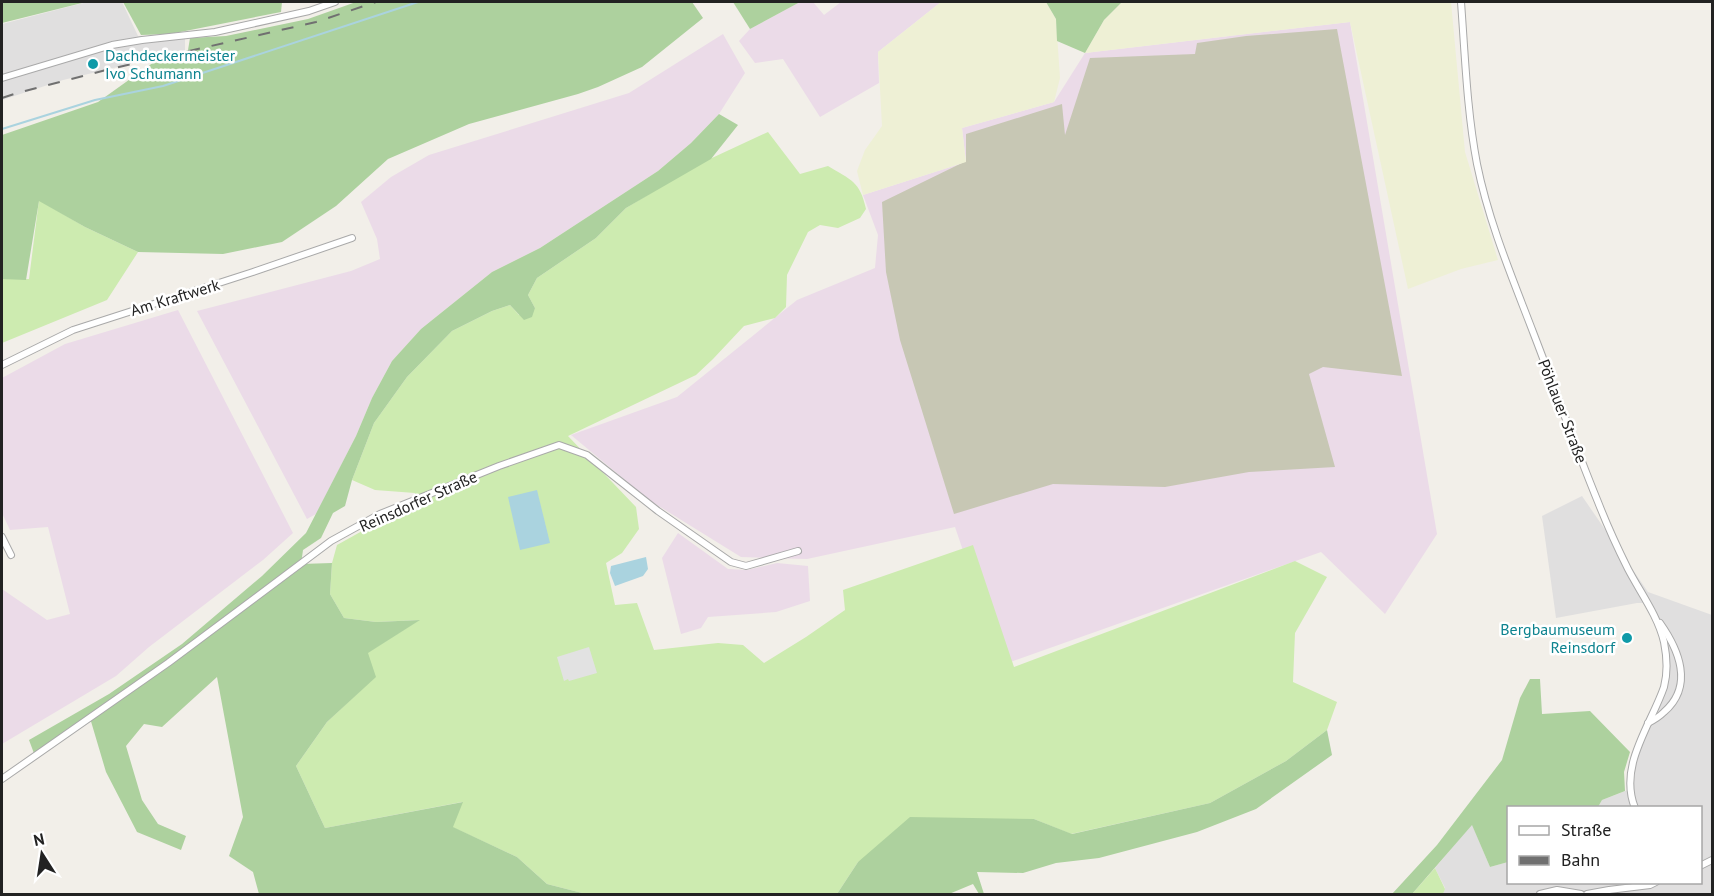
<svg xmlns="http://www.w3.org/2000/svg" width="1714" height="896" viewBox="0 0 1714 896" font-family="'PT Sans',sans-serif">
  <rect width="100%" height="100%" fill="#f2efe9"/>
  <!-- residential -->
  <g fill="#e0dfdf">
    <polygon points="87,2 122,2 138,36 185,39 185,51 63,80 2,100 2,24"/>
    <polygon points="1582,496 1648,592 1712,615 1712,894 1443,894 1445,888 1435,868 1472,824 1490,867 1508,862 1508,882 1700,882 1700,808 1598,807 1602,800 1633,788 1633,776 1638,752 1663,696 1670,673 1670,657 1666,637 1649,603 1637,603 1556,618 1542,516"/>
  </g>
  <!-- industrial -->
  <g fill="#ebdbe8">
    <polygon points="800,2 813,2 824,15 841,2 941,2 878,52 879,83 820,117 783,59 755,63 739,41 750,29"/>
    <polygon points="1350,22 1437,534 1385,614 1321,552 1002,665 955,527 807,559 741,557 649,500 571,435 677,397 797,300 875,268 878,235 863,195 966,162 962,128 1054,102 1085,53"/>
    <polygon points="723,34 745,73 719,114 691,143 658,171 540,248 492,272 421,329 392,361 372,398 356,436 316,514 307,519 197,311 351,271 380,259 377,239 361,202 391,177 429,155 629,93"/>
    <polygon points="178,310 293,533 263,560 149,647 116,676 2,744 2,589 47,620 70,614 48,527 10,530 2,513 2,378 65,344"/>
    <polygon points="678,533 728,569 747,570 777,563 808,566 810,601 776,612 708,617 701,628 681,634 662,558"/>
  </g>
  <!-- construction -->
  <polygon fill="#c7c7b4" points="1337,29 1402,376 1323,367 1309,374 1335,467 1249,472 1165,487 1053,484 954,514 900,340 886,272 882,202 966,161 966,134 1062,104 1065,135 1090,58 1195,54 1197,43 1246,36"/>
  <!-- farmland -->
  <g fill="#eef0d5">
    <polygon points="941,2 1046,2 1056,19 1060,78 1054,102 962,128 966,162 863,195 857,171 865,150 882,126 878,52"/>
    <polygon points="1122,2 1451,2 1465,152 1498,260 1461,269 1408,289 1350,22 1085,53 1104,20"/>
  </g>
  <!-- grass -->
  <g fill="#cdebb0">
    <path d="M768,132L800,174L828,166C851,180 860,181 866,209L860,218L838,228L820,225L808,232L787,275L786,307L775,318L744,326L713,359L696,375L568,436L636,507L639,529L622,553L606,563L615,605L637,603L654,650L718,643L743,645L764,663L806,637L845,610L843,590L973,545L1014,667L1295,561L1327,577L1295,633L1293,682L1337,702L1327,730L1286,761L1210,803L1071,834L1034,819L858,862L837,894H586L547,884L517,857L452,827L462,802L325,828L296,766L327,722L375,677L367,653L419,620L376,622L344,618L330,594L332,563L337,545L418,500L415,493L375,490L352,480L374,423L407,377L452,331L492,311L510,305L519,315L535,308L528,295L537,278L596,238L626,208L699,164Z"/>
    <polygon points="39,200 85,227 138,252 107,300 2,343 2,279 29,279"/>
    <polygon points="1435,868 1445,889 1443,894 1412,894"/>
  </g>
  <!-- forest -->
  <g fill="#add19e">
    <polygon points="2,2 86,2 2,23"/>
    <polygon points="123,2 282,2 281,12 170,34 141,35"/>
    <polygon points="356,2 692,2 703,18 642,67 598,87 578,94 469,124 388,159 336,206 282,242 223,254 138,252 85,227 39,201 26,280 2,279 2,135 98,102 154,62 188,50 190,38 226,36 308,19"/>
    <polygon points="733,2 800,2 750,29"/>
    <polygon points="1046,2 1122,2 1104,20 1085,53 1057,41 1056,19"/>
    <polygon points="719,114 738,125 711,159 626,208 596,238 537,278 528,295 535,308 532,317 524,320 510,305 492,311 452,331 407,377 374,423 352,480 345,506 333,513 321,538 303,550 301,564 332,563 330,594 344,618 376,622 420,620 368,653 376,677 327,722 296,766 325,828 463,802 453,827 517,857 547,884 586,894 259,894 253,872 229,856 243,817 217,677 162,727 144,724 126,746 142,800 158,824 186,836 181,850 137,832 106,772 90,718 35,756 29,740 109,694 182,644 262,576 306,533 356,436 372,398 392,361 421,329 492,272 540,248 658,171 691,143"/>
    <polygon points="1530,679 1540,679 1542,714 1590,711 1630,752 1624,772 1625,791 1602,800 1598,807 1508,808 1508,862 1490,867 1472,825 1412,894 1392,894 1437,845 1502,760 1520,698"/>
    <polygon points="1327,730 1332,755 1256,809 1197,832 1099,858 1056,863 1023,873 977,872 984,894 979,894 973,884 949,894 837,894 858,862 910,817 1034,819 1072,834 1210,803 1286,761"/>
  </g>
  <!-- parking -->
  <polygon fill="#e2e2e2" points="589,647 597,673 569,681 568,679 564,681 557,657"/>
  <!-- water -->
  <g fill="#aad3df">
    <polygon points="537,490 550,543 520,550 508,497"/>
    <polygon points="646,557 648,569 643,576 615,586 610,573 611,566"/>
  </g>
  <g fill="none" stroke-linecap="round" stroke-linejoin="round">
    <!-- stream -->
    <polyline stroke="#aad3df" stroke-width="2" points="2,129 95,100 163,86 418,2"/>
    <!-- street casing -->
    <g stroke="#a9a9a9" stroke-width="8">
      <g id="street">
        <path d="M1461,2C1465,55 1467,112 1477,164C1489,223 1512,277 1533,332C1555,389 1575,446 1598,502C1607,525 1617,547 1628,569C1640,592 1658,616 1664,642C1667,657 1668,672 1664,687C1651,725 1618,766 1635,808"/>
        <polyline points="2,78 112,45 142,40 215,32 309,11 335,2"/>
        <polyline points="2,365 73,330 253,272 352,238"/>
        <polyline points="2,537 11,555"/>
        <path d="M1648,723C1654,720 1659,717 1664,712C1694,686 1679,650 1660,623"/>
        <polyline points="2,779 168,663 331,541 380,514 499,466 559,445 587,455 658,511 731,562 746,566 798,551"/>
        <polyline points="1700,866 1712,860"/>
        <polyline points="1540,894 1557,890 1581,894"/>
        <polyline points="1587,894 1609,890 1650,885 1656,882"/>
      </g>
    </g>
    <!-- street -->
    <use href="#street" stroke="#fff" stroke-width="6"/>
    <!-- rail -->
    <polyline stroke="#707070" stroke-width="2" stroke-dasharray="12 12" stroke-linecap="butt" points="2,98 17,93 106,70 316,22 376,2"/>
  </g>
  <!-- markers -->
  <g fill="#0f9aa8" stroke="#fff" stroke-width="2">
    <circle cx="93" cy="64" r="6"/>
    <circle cx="1627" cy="638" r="6"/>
  </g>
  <g text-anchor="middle" stroke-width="5" stroke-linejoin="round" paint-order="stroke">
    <!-- culture labels -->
    <g font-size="16" fill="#0d838f" stroke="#fff" text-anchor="start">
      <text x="105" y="61">Dachdeckermeister<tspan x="105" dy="18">Ivo Schumann</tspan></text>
      <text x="1615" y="635" text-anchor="end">Bergbaumuseum<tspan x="1615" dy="18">Reinsdorf</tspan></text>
    </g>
    <!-- street labels -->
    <g font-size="16" fill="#222" stroke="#fff">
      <text transform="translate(175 297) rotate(-17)" y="6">Am Kraftwerk</text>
      <text transform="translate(1563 411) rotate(69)" y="6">Pöhlauer Straße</text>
      <text transform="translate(418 501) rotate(-24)" y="6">Reinsdorfer Straße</text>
    </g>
  </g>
  <!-- border -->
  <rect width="1714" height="896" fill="none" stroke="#222222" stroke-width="6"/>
  <!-- legend -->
  <rect x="1507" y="806" width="195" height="78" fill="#ffffff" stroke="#a7a7a7" stroke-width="1.5"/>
  <rect x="1519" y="826" width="30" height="9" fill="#ffffff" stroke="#a7a7a7" stroke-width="1.5"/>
  <text x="1561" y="836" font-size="18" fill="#222222">Straße</text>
  <rect x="1519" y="856" width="30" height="9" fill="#707070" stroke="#a7a7a7" stroke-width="1.5"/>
  <text x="1561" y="866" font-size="18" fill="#222222">Bahn</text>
  <!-- north arrow -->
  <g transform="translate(42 854) rotate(348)" stroke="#ffffff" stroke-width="4.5" paint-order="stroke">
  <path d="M0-4.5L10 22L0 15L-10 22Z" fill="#222222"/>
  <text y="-9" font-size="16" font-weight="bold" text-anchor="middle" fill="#222222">N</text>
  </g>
</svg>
